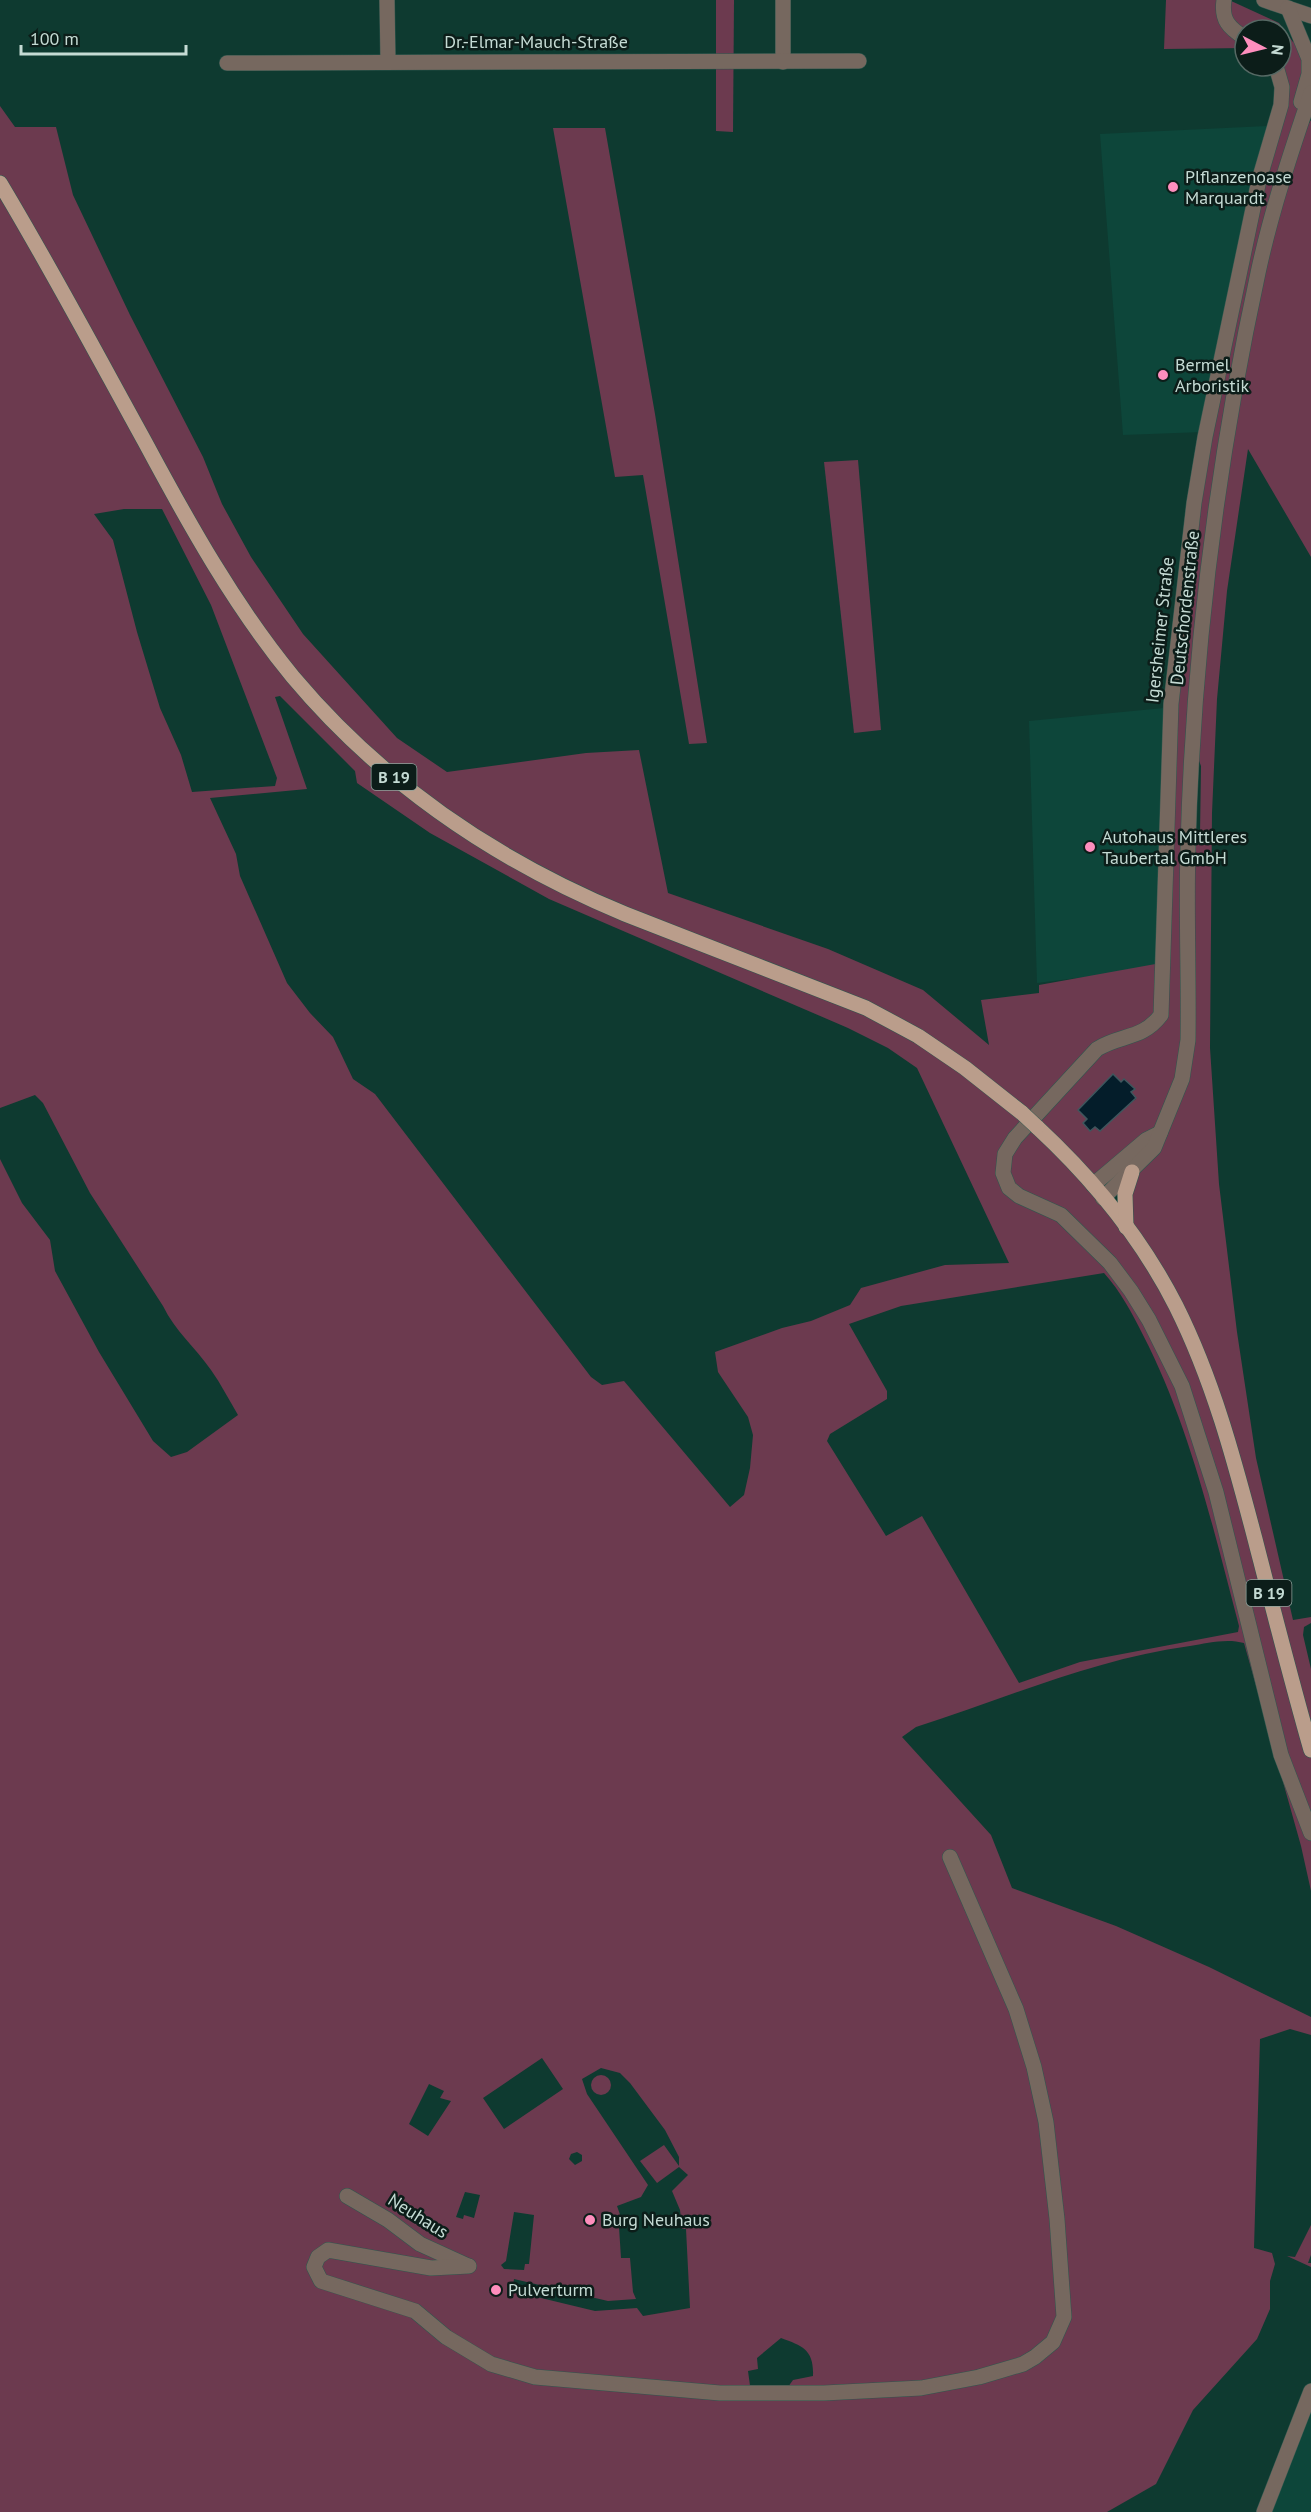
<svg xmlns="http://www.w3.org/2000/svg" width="1311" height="2512" viewBox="0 0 1311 2512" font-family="'PT Sans',sans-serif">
  <rect width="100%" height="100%" fill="#0e3a30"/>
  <!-- built -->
  <g fill="#0d463a">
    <polygon points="1267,126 1203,432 1123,435 1100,134"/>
    <polygon points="1164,708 1158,968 1037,983 1029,721"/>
    <polygon points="1311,2412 1311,2512 1270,2512 1289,2461"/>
  </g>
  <!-- green -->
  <g fill="#6c3a4f" fill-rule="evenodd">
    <polygon points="716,0 734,0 733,132 716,131"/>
    <path d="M1166,0H1229L1279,23L1293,42L1300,37L1309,59L1293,148L1311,120V557L1248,449L1227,591L1217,699L1212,813L1210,1048L1219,1184L1237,1332L1256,1458L1293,1620L1311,1617V1623L1304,1627L1303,1635L1311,1669V1891L1301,1846L1244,1643C1227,1638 1207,1643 1190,1646C1094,1659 1007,1698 916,1727L902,1737L991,1835L1012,1888L1116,1926L1209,1967L1311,2017V2035L1290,2029L1260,2039L1254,2248L1272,2253L1275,2264L1270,2281V2309L1257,2339L1193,2410L1156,2484L1107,2512H0V1159L22,1203L50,1240L55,1271L99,1352L153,1441L171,1457L187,1452L238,1415C229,1400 221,1384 211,1370C195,1347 175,1331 163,1306L90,1193L43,1103L35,1095L0,1108V106L15,127H56L73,195L130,315L203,457L222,504L251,557L303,634L397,738L447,772L586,753L639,750L668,893L828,949L923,990L989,1045L981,1000L1039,993V985L1161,963L1171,704L1194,503L1281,66V30H1245V48L1164,49ZM124,509H162L211,605L277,778L275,786L192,792L181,755L160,708L137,632L113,540L94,514ZM280,696L355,771L357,783L430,833L549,899L848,1028L888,1048L917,1068L1009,1263L945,1265L861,1288L850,1305L811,1321L782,1328L715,1352L718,1372L748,1417L753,1435L750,1468L744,1495L730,1507L624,1381L602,1385L591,1377L375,1094L353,1079L333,1037L310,1013L287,983L240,876L236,854L210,798L307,789L275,697ZM1193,745L1201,766L1200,834L1188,855ZM1113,1074L1121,1082L1124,1079L1134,1089L1131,1092L1136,1099L1091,1130L1087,1119L1078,1110ZM1154,1148L1125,1194L1126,1226L1093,1185ZM1104,1273C1121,1292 1132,1313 1143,1335C1190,1426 1213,1528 1239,1626L1238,1632L1080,1662L1019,1683L922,1516L886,1536L827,1441L830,1434L887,1399V1391L849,1324L901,1306ZM542,2058L563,2089L504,2129L483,2098ZM601,2068L620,2073L630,2083L665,2130L679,2157V2166L664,2145L640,2161L657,2183L679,2167L688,2175L672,2191L680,2210L682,2229H686L690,2308L643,2316L637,2308L595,2311L512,2291L514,2279L608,2301L636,2299L633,2292L630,2258H621L619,2227L627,2226V2222L623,2223L617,2206L641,2197L648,2185L587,2094L582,2079ZM429,2084L444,2091L440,2098L451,2101L428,2136L409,2124ZM577,2152L582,2155V2161L575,2165L569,2159L571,2154ZM465,2192L480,2195L474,2218L464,2215L463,2219L456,2217ZM514,2212L534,2215L529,2264H525L524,2270L504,2269L501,2265L506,2261ZM781,2338C803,2346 814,2350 813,2376L793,2380L788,2387L751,2393L748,2371L758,2369L757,2358Z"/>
    <polygon points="553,128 605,128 655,414 707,743 689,744 643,475 615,477"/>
    <polygon points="858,460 881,730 854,733 824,462"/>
    <circle cx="601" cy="2085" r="10"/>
    <polygon points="1311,2225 1311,2255 1308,2263 1311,2263 1311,2267 1287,2256 1295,2257"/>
  </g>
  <!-- water -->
  <polygon fill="#041d2a" stroke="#3e565d" stroke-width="1.5" points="1113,1074 1121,1082 1124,1079 1135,1089 1131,1092 1136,1098 1100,1131 1095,1127 1090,1131 1083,1123 1087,1119 1078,1110"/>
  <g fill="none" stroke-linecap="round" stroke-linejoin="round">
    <!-- minor casing -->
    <g stroke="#2f574e" stroke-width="16">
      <g id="minor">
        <polyline points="387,0 388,62"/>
        <polyline points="783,0 783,62"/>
        <path d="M1224,0C1221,20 1229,28 1245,38"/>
        <polyline points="1264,0 1311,16"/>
        <polyline points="1288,8 1309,59 1309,74 1301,102"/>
        <polyline points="227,63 859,61"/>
        <path d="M1276,66L1282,87L1281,105L1259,180L1205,437L1194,503L1171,704L1161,1015C1142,1040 1121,1034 1097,1049L1015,1138L1005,1154L1003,1173L1009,1188L1019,1196L1061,1215L1110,1263L1131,1291L1149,1320L1182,1386L1216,1492L1281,1755L1311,1833"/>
        <polyline points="1093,1185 1146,1140 1160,1133"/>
        <path d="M1103,1198L1154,1148L1182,1079L1188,1040C1189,976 1186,911 1188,847C1193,654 1217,462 1258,273C1271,212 1291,152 1311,93"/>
        <polyline points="347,2196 388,2220 420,2244 466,2265"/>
        <polyline points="469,2266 431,2268 328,2250 318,2257 314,2267 321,2281 415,2311 446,2337 491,2364 535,2377 720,2393 824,2393 921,2388 979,2377 1023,2364 1035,2357 1053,2342 1064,2317 1057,2219 1046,2122 1034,2067 1016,2009 950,1857"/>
        <polyline points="1264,2512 1311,2391"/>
      </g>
    </g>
    <!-- major casing -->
    <g stroke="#2f574e" stroke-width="16">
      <g id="major">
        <path d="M0,183C51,268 97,355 145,442C189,524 234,605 293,677C382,783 497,861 625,914L866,1008L918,1036L965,1068L1022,1113"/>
        <path d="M1037,1127C1092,1178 1142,1239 1176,1306C1213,1380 1234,1459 1255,1539C1273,1609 1291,1680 1311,1750"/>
        <polyline points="1126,1227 1125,1194 1132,1172"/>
      </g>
    </g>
    <!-- minor -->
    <use href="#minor" stroke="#76685f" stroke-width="15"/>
    <!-- major -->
    <use href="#major" stroke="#ba9d8b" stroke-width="15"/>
    <!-- major-bridge casing -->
    <g stroke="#2f574e" stroke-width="16" stroke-linecap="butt">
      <polyline id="major-bridge" points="1022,1113 1037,1127"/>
    </g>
    <!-- major-bridge -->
    <use href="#major-bridge" stroke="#ba9d8b" stroke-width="15"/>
  </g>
  <!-- markers -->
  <g fill="#fe8ebd" stroke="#0c1d19" stroke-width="2">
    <circle cx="1173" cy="187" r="6"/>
    <circle cx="1163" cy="375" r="6"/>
    <circle cx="1090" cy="847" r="6"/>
    <circle cx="590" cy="2220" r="6"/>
    <circle cx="496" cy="2290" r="6"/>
  </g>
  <g text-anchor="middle" stroke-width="5" stroke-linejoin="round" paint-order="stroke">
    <!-- shield labels -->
    <g fill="#0c1d19" stroke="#8ea29c" stroke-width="1.5">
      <rect x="371.5" y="764" width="45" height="26" rx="4.5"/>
      <rect x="1246.5" y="1580" width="45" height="26" rx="4.5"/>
    </g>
    <g font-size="16" font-weight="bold" fill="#c5dbd4">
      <text x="394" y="783">B 19</text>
      <text x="1269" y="1599">B 19</text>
    </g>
    <!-- street labels -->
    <g font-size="18" fill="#c5dbd4" stroke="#0c1d19">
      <text x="536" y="48">Dr.-Elmar-Mauch-Straße</text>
      <text transform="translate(1185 608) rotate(-84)" y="6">Deutschordenstraße</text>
      <text transform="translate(1160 630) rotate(-84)" y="6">Igersheimer Straße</text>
      <text transform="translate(418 2216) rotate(32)" y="6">Neuhaus</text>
    </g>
    <!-- poi labels -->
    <g font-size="18" fill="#c5dbd4" stroke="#0c1d19" text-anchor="start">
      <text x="1185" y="183">Plflanzenoase<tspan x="1185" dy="21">Marquardt</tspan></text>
      <text x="1175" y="371">Bermel<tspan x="1175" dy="21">Arboristik</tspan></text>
      <text x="1102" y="843">Autohaus Mittleres<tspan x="1102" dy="21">Taubertal GmbH</tspan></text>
      <text x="602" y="2226">Burg Neuhaus</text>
      <text x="508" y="2296">Pulverturm</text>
    </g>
  </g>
  <!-- north arrow -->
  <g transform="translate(1263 48) rotate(97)"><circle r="28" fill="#0c1d19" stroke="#566964" stroke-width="1.5"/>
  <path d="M0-4.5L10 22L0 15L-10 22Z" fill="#fe8ebd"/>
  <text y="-9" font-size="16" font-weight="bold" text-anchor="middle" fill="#c5dbd4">N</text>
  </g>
  <!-- scale -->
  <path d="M21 45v9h165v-9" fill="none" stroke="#c5dbd4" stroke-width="3"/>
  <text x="30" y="45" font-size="18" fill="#c5dbd4" stroke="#0c1d19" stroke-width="4.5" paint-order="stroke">100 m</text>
</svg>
